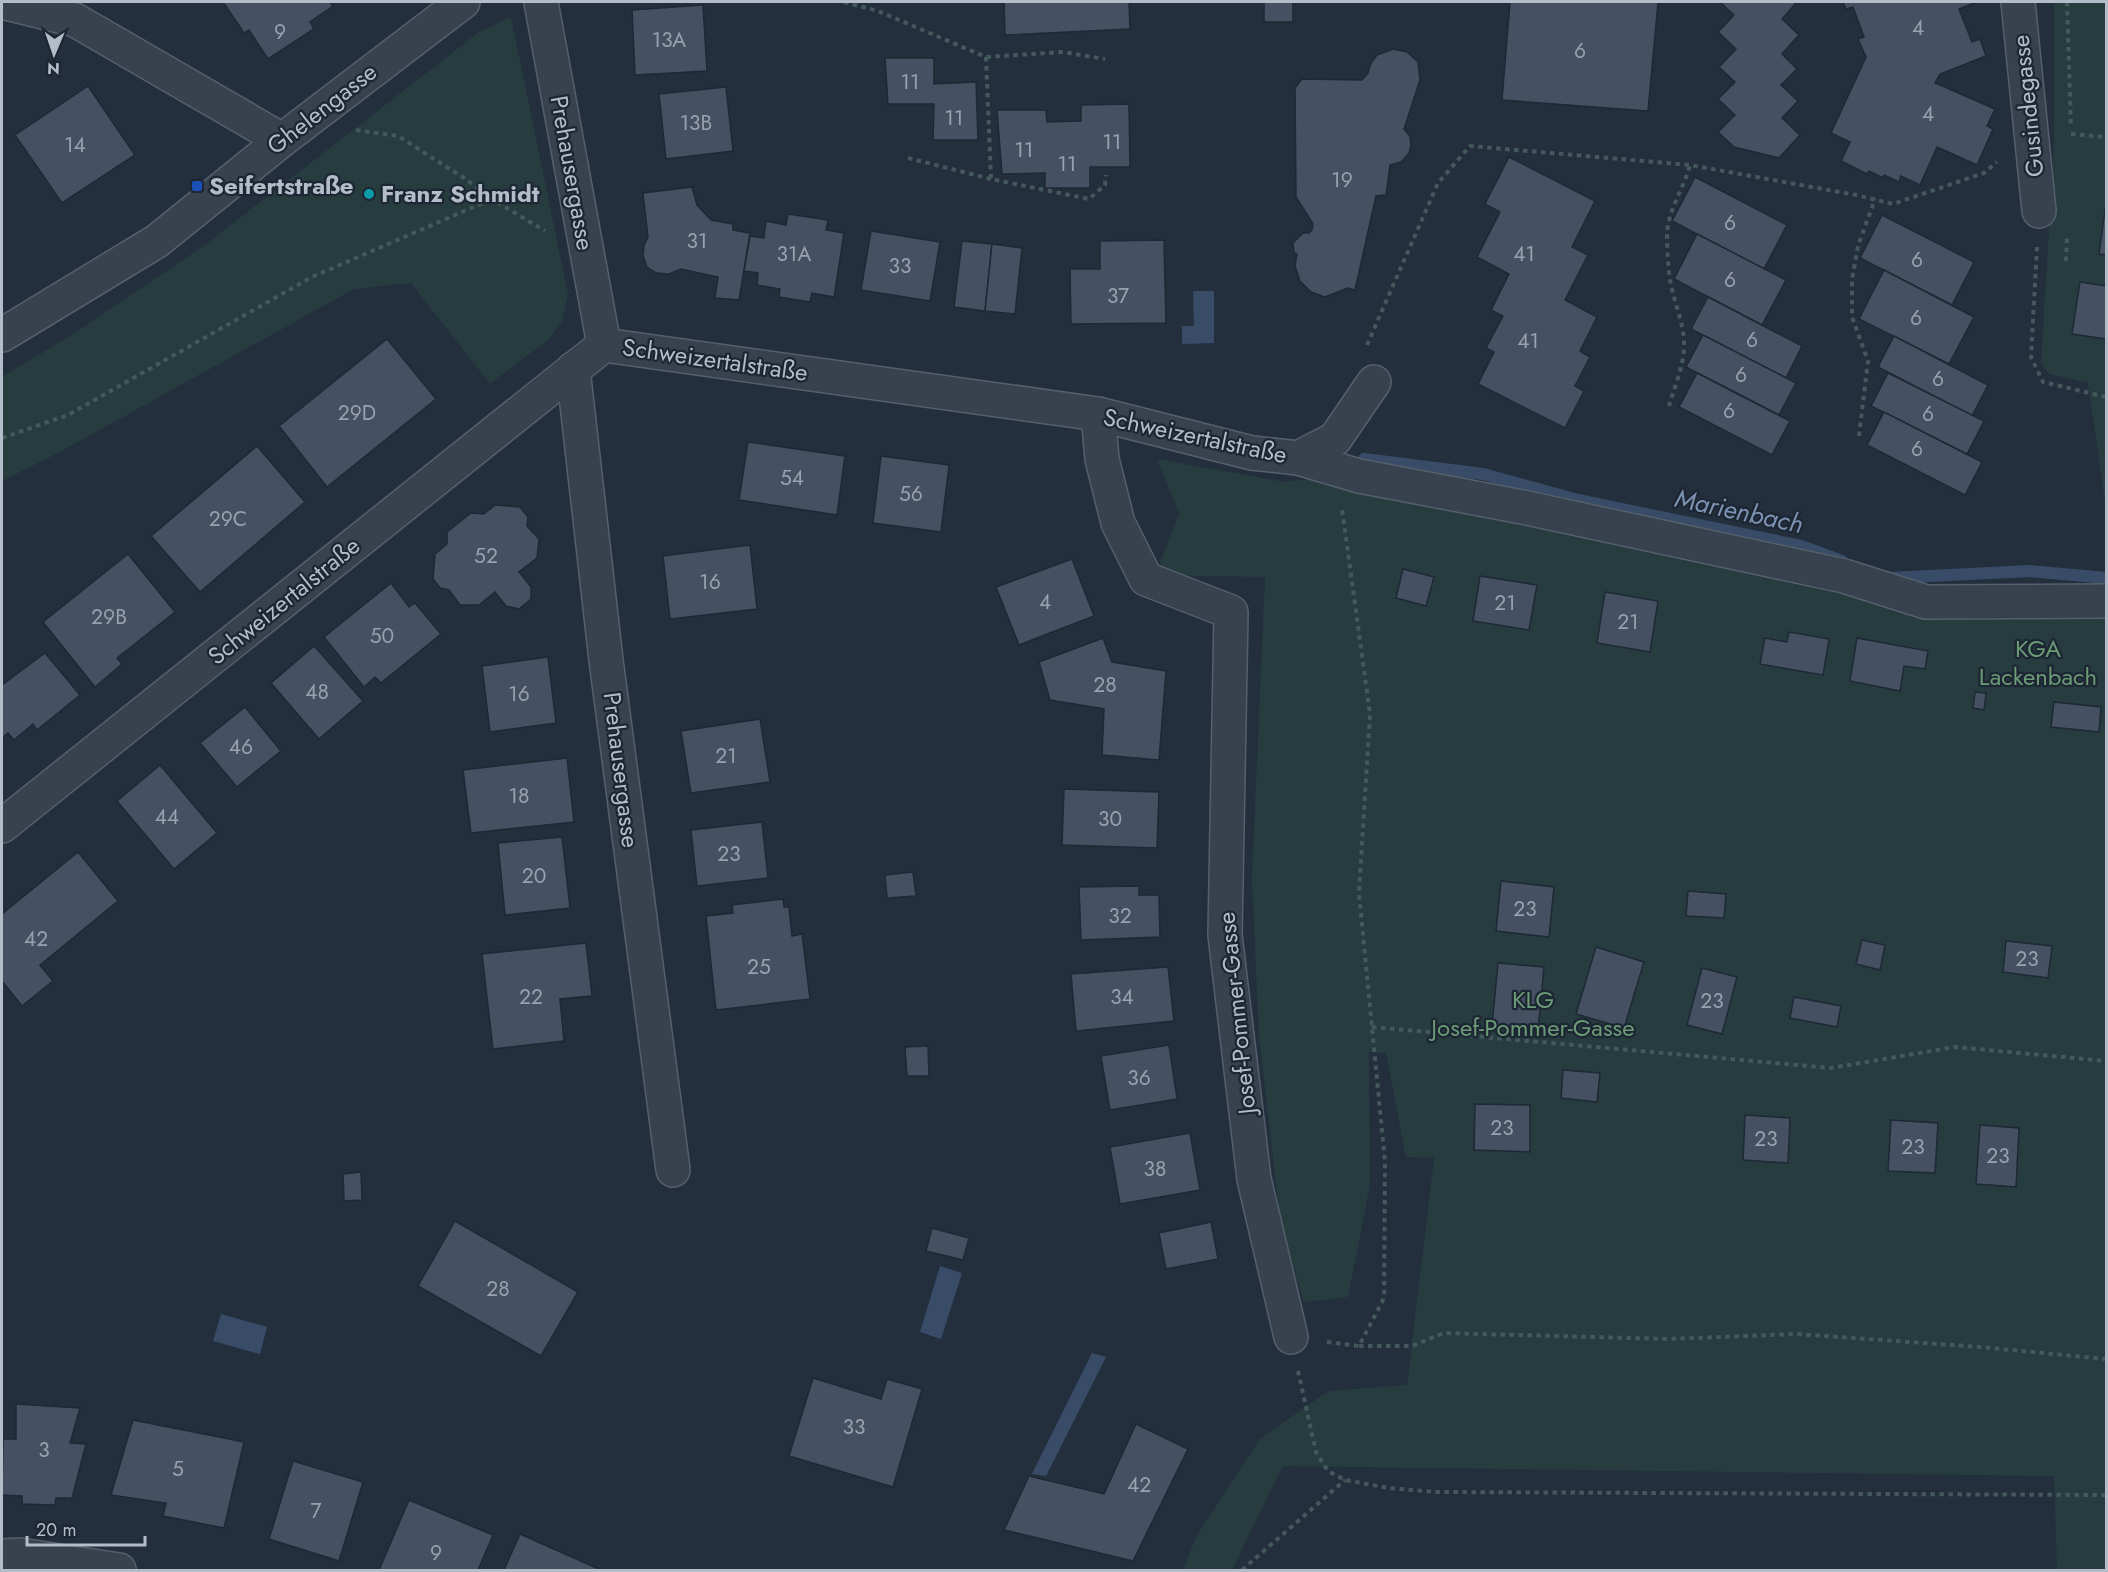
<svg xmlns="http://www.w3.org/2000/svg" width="2108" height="1572" viewBox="0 0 2108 1572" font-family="Jost,sans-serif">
  <rect width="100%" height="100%" fill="#242f3e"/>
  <!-- green -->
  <g fill="#263c3f">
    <polygon points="2054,2 2106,2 2106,508 2088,383 2049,374 2041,363 2054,144"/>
    <polygon points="511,17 568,294 562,321 548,340 490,384 411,283 354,289 60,452 2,481 2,377 70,336 205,245 479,32"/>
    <polygon points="1157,459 1285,482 1334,476 1928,594 2106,596 2106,1570 2057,1570 2054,1476 1283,1466 1232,1570 1183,1570 1197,1535 1260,1439 1328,1391 1407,1385 1434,1158 1406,1157 1386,1053 1369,1052 1370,1185 1348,1297 1304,1302 1281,1228 1259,1037 1252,878 1265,577 1155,575 1179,513"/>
  </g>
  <!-- water -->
  <g fill="#394c67">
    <polygon points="1193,291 1214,291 1214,343 1182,344 1182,326 1194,326"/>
    <polygon points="940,1266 962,1273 941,1339 920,1332"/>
    <polygon points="221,1314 267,1327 260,1354 213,1341"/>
    <polygon points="1092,1353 1106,1357 1046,1476 1032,1474"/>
  </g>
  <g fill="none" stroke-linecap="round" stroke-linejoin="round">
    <!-- stream -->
    <g stroke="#394c67" stroke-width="12">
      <polyline points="1364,459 1483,474 1578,500 1801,546 1842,561"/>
      <polyline points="1889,578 2030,571 2106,578"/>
    </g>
  </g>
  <!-- building -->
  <g fill="#455162" stroke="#1f2835" stroke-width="1.5">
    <polygon points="223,2 330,2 333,6 310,22 314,29 268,59 249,30 244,33"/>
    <polygon points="1004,2 1129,2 1130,29 1005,35"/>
    <rect x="1264" y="2" width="29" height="20"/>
    <polygon points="1510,2 1658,2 1648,111 1502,100"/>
    <polygon points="1720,2 1797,2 1782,19 1799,35 1782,54 1797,69 1781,85 1798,101 1782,118 1800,135 1779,158 1734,147 1718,132 1735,115 1718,99 1735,82 1719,67 1736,49 1718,32 1734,15"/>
    <polygon points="1843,2 1977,2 1959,9 1972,42 1980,39 1986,56 1940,74 1935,83 1995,109 1987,126 1993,129 1977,165 1937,147 1920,185 1901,176 1899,182 1884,175 1883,178 1869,171 1867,174 1841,161 1850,142 1831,133 1866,57 1858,39 1864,37 1853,7 1846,9"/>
    <polygon points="703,5 707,71 635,75 632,10"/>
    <polygon points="1393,49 1407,52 1418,62 1420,80 1404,129 1410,136 1411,146 1409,153 1401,162 1390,165 1386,195 1376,196 1355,290 1348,288 1325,297 1311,292 1300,281 1295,266 1297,254 1294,252 1293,243 1303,233 1309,233 1312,230 1313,224 1296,197 1295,88 1302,79 1362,80 1368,73 1371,63 1377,55"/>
    <polygon points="885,58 934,58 934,84 976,82 978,140 933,140 934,104 888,104"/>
    <polygon points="88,86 135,155 62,203 15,135"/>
    <polygon points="726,87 733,151 666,159 659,94"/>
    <polygon points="1129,104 1130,167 1090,167 1090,188 1045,188 1045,173 1002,174 997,110 1046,110 1047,122 1081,121 1081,105"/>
    <polygon points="1509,157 1595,201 1572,247 1588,255 1565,300 1597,317 1580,351 1590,357 1575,386 1584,391 1565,428 1478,384 1494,352 1486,348 1503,316 1491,310 1509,274 1477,257 1500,212 1485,204"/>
    <polygon points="1695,177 1787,225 1764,269 1672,221"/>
    <polygon points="692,187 697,205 711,220 733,224 733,230 750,233 739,300 715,298 718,277 681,269 669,274 656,273 647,267 643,256 644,245 648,237 643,193"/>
    <polygon points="2105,210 2106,211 2106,255 2099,254"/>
    <polygon points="788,214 828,220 826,230 844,233 834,297 812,293 810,302 779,297 780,289 757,285 758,273 744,271 750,236 764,238 766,221 786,225"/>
    <polygon points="1882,215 1974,262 1952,305 1860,258"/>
    <polygon points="871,231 940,242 930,301 861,290"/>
    <polygon points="1697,234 1786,280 1762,325 1674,279"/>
    <polygon points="1164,240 1166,323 1071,324 1070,269 1100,269 1100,241"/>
    <polygon points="962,241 992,244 985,311 954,307"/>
    <polygon points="992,244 1022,248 1015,314 985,311"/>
    <polygon points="1884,270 1974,317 1949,364 1859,319"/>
    <polygon points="2080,282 2106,286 2106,339 2072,334"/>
    <polygon points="1708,297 1802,346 1786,378 1691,329"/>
    <polygon points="1703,335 1796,383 1779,415 1686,367"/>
    <polygon points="1894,336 1988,385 1972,416 1878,367"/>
    <polygon points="387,339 436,399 327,487 279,426"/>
    <polygon points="1697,373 1790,421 1772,455 1679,407"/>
    <polygon points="1888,373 1984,421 1967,454 1871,406"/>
    <polygon points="1884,412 1982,462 1965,495 1867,445"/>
    <polygon points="748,442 845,456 837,515 739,500"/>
    <polygon points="257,446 305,502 200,592 151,536"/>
    <polygon points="881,456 949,465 941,532 873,523"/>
    <polygon points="495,505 520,507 528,517 527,526 539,539 537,558 519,572 531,587 531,599 519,609 506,606 495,592 479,605 460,605 449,590 440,588 433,579 435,554 447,544 447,532 471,513 484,514"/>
    <polygon points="750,545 757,609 670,619 663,556"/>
    <polygon points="128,554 175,612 117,658 122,664 95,687 43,622"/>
    <polygon points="1072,559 1094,616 1019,645 996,587"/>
    <polygon points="1403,569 1434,577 1426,606 1396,598"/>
    <polygon points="1480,576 1537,585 1529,630 1473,621"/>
    <polygon points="391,583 409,607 415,603 441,634 381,683 375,677 364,687 324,637"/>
    <polygon points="1605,592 1658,601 1650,652 1597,643"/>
    <polygon points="1789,632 1829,639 1823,675 1760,664 1765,638 1787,642"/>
    <polygon points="1103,638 1112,662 1166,671 1159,760 1102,755 1104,709 1050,700 1039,662"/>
    <polygon points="1857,638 1928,651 1925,669 1904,666 1900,691 1850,681"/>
    <polygon points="314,646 363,701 319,739 271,683"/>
    <polygon points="45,653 80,695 37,730 33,724 14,740 8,733 2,738 2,685"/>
    <polygon points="548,657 556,723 490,732 482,666"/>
    <polygon points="1975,692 1986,693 1984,710 1973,708"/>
    <polygon points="2054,702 2101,707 2099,732 2051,727"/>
    <polygon points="245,707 281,751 237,787 200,743"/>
    <polygon points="760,719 770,782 691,793 681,731"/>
    <polygon points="567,758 574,822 471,833 463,770"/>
    <polygon points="160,765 217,833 174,869 117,801"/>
    <polygon points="1064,789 1159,792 1157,848 1062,845"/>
    <polygon points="762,822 768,878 697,886 691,830"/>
    <polygon points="562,837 570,908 505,915 498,843"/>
    <polygon points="78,852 118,901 40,965 53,981 22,1006 2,981 2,914"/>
    <polygon points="913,872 916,896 887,898 885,875"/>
    <polygon points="1501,881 1554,887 1549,937 1496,931"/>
    <polygon points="1139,886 1139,895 1159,895 1160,937 1081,940 1079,887"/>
    <polygon points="1688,891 1726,894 1724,918 1686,916"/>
    <polygon points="783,899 784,907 789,907 792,936 802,934 810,999 716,1010 706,916 733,913 732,905"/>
    <polygon points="1862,940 1885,945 1880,970 1856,964"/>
    <polygon points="2006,941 2052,946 2048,978 2003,972"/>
    <polygon points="586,943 592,996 560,999 564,1041 493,1049 482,954"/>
    <polygon points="1596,947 1644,962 1624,1028 1576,1014"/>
    <polygon points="1498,963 1544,967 1538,1030 1492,1026"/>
    <polygon points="1168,967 1174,1021 1076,1031 1071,974"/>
    <polygon points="1702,968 1737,977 1722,1034 1687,1025"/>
    <polygon points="1794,997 1841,1006 1837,1027 1790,1018"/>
    <polygon points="1169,1045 1177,1099 1110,1110 1101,1056"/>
    <polygon points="928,1046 929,1076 907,1076 905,1047"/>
    <polygon points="1563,1070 1600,1073 1597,1102 1561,1098"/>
    <polygon points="1475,1104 1530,1105 1530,1152 1474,1150"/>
    <polygon points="1745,1115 1790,1118 1788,1163 1743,1160"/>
    <polygon points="1891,1120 1938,1123 1935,1173 1888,1171"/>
    <polygon points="1980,1125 2019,1128 2016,1187 1976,1184"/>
    <polygon points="1190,1133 1200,1190 1120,1204 1110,1147"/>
    <polygon points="361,1172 362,1200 344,1201 343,1174"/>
    <polygon points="455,1221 578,1292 541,1356 418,1286"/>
    <polygon points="1211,1222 1218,1259 1166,1269 1159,1233"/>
    <polygon points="932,1228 969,1238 963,1260 926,1251"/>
    <polygon points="813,1378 881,1399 887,1379 922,1389 893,1487 789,1456"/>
    <polygon points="16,1404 80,1408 70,1443 86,1444 72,1498 56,1498 55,1505 22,1504 22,1496 2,1495 3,1439 16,1439"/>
    <polygon points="133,1420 244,1442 224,1528 163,1516 166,1503 111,1495"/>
    <polygon points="1136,1424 1188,1449 1133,1561 1004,1530 1029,1476 1104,1494"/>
    <polygon points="293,1461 363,1482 339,1561 269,1539"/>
    <polygon points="409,1500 493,1535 478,1570 379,1570"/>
    <polygon points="520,1534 601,1570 504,1570"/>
  </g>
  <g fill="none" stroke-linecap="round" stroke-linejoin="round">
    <!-- minor casing -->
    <g stroke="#565f6c" stroke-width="36">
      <g id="minor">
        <polyline points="2,2 75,20 282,140"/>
        <polyline points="541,2 604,345"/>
        <polyline points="2018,2 2039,211"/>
        <polyline points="2,335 157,241 282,140 463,2"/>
        <polyline points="573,369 606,660 673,1170"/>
        <polyline points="1098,414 1102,459 1118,523 1146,579 1231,612 1225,935 1254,1179 1291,1337"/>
        <polyline points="1298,458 1359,476 1522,507 1844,576 1926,602 2106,601"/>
        <polyline points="2,826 604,345 1098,414 1252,453 1298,458 1335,439 1374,382"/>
        <polyline points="2,1556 20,1555 119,1570"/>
      </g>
    </g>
    <!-- path -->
    <g stroke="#44595c" stroke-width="4" stroke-dasharray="4.5 4.5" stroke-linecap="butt">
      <polyline points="844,2 878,11 986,57 1063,52 1105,59"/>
      <polyline points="2067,2 2071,127"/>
      <polyline points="986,57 991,179 1089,199 1105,185 1106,175"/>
      <polyline points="356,130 398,136 464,178 492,199 545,231"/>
      <polyline points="2071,134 2106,137"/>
      <polyline points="908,158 991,179"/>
      <polyline points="2037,247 2031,357 2043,382 2106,397"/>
      <polyline points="2066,261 2067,236"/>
      <polyline points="1367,345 1438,183 1470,146 1690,165 1856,195 1893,204 1984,173 1997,162"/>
      <path d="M1669,406C1674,388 1683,368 1684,348C1685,325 1674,303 1670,280C1668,266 1667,249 1667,234C1668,210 1684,188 1690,165"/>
      <polyline points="1859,436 1868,361 1852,317 1852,279 1858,246 1875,199"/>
      <polyline points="2,438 68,415 312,277 492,199"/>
      <polyline points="1372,1027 1831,1068 1955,1047 2106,1061"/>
      <polyline points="1327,1342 1359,1346 1384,1298 1385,1162 1359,893 1370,714 1342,509"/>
      <polyline points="1359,1346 1412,1346 1444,1333 1668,1339 1797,1334 1980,1347 2106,1359"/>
      <polyline points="1298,1371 1316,1452 1328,1471 1345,1480 1389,1488 1436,1492 2106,1495"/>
      <polyline points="1242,1570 1345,1480"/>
    </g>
    <!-- minor -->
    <use href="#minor" stroke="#38414e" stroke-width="33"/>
  </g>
  <!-- markers -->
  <rect fill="#1a4fb4" stroke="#1d2633" stroke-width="2" x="191" y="180" width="12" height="12" rx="3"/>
  <circle fill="#0f9aa8" stroke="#1d2633" stroke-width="2" cx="369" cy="194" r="6"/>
  <g text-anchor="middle" stroke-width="4.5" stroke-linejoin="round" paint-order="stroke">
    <!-- number labels -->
    <g font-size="21" fill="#98a1af">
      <text x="1918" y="35">4</text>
      <text x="280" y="39">9</text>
      <text x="669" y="47">13A</text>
      <text x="1580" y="58">6</text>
      <text x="910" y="89">11</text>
      <text x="1928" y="121">4</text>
      <text x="954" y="125">11</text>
      <text x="696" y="130">13B</text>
      <text x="1112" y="149">11</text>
      <text x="75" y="152">14</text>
      <text x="1024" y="157">11</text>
      <text x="1067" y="171">11</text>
      <text x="1342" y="187">19</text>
      <text x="1730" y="230">6</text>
      <text x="697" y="248">31</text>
      <text x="794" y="261">31A</text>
      <text x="1524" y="261">41</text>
      <text x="1917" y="267">6</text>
      <text x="900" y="273">33</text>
      <text x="1730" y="287">6</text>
      <text x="1118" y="303">37</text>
      <text x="1916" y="325">6</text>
      <text x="1752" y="347">6</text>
      <text x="1528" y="348">41</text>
      <text x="1741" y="382">6</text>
      <text x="1938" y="386">6</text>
      <text x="1729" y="418">6</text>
      <text x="357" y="420">29D</text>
      <text x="1928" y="421">6</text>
      <text x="1917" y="456">6</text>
      <text x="792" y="485">54</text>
      <text x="911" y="501">56</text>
      <text x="228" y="526">29C</text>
      <text x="486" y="563">52</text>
      <text x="710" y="589">16</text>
      <text x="1045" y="609">4</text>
      <text x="1505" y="610">21</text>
      <text x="109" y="624">29B</text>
      <text x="1628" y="629">21</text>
      <text x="382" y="643">50</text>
      <text x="1105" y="692">28</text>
      <text x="317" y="699">48</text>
      <text x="519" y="701">16</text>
      <text x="241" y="754">46</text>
      <text x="726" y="763">21</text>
      <text x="519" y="803">18</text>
      <text x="167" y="824">44</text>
      <text x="1110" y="826">30</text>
      <text x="729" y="861">23</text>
      <text x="534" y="883">20</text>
      <text x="1525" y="916">23</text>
      <text x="1120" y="923">32</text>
      <text x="36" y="946">42</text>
      <text x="2027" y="966">23</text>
      <text x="759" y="974">25</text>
      <text x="531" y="1004">22</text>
      <text x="1122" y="1004">34</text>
      <text x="1712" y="1008">23</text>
      <text x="1139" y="1085">36</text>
      <text x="1502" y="1135">23</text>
      <text x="1766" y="1146">23</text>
      <text x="1913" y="1154">23</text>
      <text x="1998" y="1163">23</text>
      <text x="1155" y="1176">38</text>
      <text x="498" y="1296">28</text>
      <text x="854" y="1434">33</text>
      <text x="44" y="1457">3</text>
      <text x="178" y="1476">5</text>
      <text x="1139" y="1492">42</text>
      <text x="316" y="1518">7</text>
      <text x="436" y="1560">9</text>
    </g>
    <!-- street labels -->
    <g font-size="24" fill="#b4bcc9" stroke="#1d2633">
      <text transform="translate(2028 106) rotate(-96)" y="8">Gusindegasse</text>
      <text transform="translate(322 109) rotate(-38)" y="8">Ghelengasse</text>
      <text transform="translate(572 173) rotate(80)" y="8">Prehausergasse</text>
      <text transform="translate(715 360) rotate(8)" y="8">Schweizertalstraße</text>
      <text transform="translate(1195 436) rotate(12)" y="8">Schweizertalstraße</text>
      <text transform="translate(284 601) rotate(-39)" y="8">Schweizertalstraße</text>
      <text transform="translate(621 770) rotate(83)" y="8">Prehausergasse</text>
      <text transform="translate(1237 1013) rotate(-96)" y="8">Josef-Pommer-Gasse</text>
    </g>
    <!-- poi labels -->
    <g font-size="24" font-weight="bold" fill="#b4bcc9" stroke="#1d2633" text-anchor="start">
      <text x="209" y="194">Seifertstraße</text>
      <text x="381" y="202">Franz Schmidt</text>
    </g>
    <!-- park labels -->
    <g font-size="24" fill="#6b9a76" stroke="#1d2633">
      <text x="2038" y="657">KGA<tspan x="2038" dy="28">Lackenbach</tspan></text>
      <text x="1533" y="1008">KLG<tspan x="1533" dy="28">Josef-Pommer-Gasse</tspan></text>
    </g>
    <!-- water labels -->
    <g font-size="26" font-style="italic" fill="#7c92b1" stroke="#1d2633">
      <text transform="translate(1739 511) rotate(12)" y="9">Marienbach</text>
    </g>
  </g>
  <!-- border -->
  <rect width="2108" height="1572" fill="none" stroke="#b4bcc9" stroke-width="6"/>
  <!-- north arrow -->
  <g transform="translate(54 54) rotate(182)" stroke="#1d2633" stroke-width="4.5" paint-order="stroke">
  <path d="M0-4.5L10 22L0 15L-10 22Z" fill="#b4bcc9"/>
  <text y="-9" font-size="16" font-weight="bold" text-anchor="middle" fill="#b4bcc9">N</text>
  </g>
  <!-- scale -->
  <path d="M27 1536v9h118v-9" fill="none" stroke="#b4bcc9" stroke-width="3"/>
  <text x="36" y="1536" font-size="18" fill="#b4bcc9" stroke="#1d2633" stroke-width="4.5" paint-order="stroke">20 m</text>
</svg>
